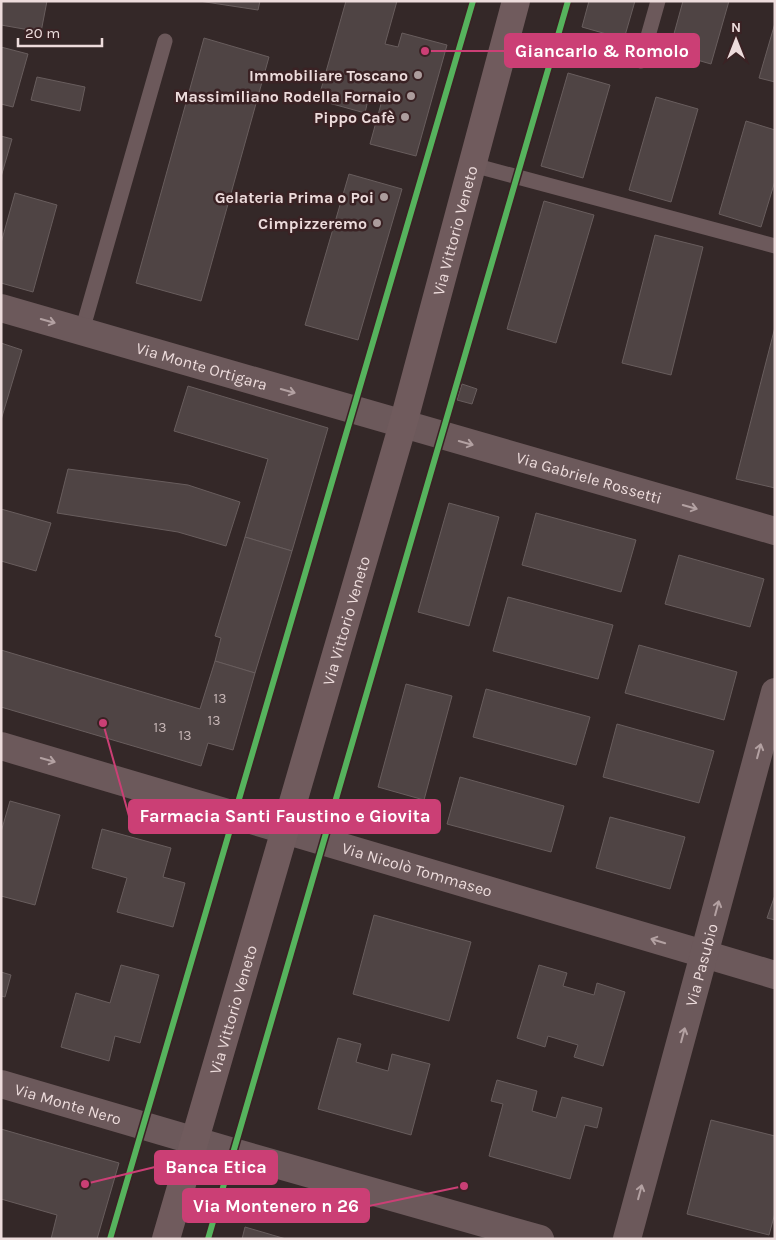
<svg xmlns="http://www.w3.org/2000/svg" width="776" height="1240" viewBox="0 0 776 1240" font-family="Karla,sans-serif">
  <rect width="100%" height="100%" fill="#342828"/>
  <!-- building -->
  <g fill="#4f4444" stroke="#685d5d">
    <polygon points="2,1 47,1 41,32 1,25"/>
    <polygon points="199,1 260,1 258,10"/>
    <polygon points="346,1 397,1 385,44 398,47 402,33 447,45 416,156 370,144 381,104 368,100 365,113 318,100"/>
    <polygon points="589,1 635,1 624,39 582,27"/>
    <polygon points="683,1 729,1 711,64 669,52"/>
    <polygon points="775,23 775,82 759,78"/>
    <polygon points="204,38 269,57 201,301 136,283"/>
    <polygon points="1,47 28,54 13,107 1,104"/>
    <polygon points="568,73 610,85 583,178 541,166"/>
    <polygon points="37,77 85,87 80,111 31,100"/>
    <polygon points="656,97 698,109 671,202 629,190"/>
    <polygon points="746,121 775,130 775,181 761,227 719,214"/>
    <polygon points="1,136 12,139 1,177"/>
    <polygon points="349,174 402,189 358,340 305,325"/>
    <polygon points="15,193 57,205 33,292 1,283 1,243"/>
    <polygon points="544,201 594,215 556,343 507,329"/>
    <polygon points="655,235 703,247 671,375 622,363"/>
    <polygon points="775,327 775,488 736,479"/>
    <polygon points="1,343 22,350 1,420"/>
    <polygon points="462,384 477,389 472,404 457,400"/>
    <polygon points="188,386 328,428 292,551 245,537 268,459 174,431"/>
    <polygon points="68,469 188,485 240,502 226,546 178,532 57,513"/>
    <polygon points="449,503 499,517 469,626 418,612"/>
    <polygon points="1,509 51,523 36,571 1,561"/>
    <polygon points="536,513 636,540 621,592 522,565"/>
    <polygon points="245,537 292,551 255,673 215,661 221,638 215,636"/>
    <polygon points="679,555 764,579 750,627 665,604"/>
    <polygon points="508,597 613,625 598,679 493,651"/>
    <polygon points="639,645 737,672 724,720 625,693"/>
    <polygon points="1,650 200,709 215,661 255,673 233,750 208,743 201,766 1,707"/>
    <polygon points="406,684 452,696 424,800 378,787"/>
    <polygon points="486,689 590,717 576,765 473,737"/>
    <polygon points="617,724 714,751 699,803 603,777"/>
    <polygon points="460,777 564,806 551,852 447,824"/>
    <polygon points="10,801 60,815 35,905 1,896 1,832"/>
    <polygon points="610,817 685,837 670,889 596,868"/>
    <polygon points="102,829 171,848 163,877 185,883 173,927 117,912 127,878 92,868"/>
    <polygon points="775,895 775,920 767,918"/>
    <polygon points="374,915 471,942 449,1021 353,994"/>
    <polygon points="121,965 159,975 140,1043 115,1036 109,1061 61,1047 76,993 110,1003"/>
    <polygon points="539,965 567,973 563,986 594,995 597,983 625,992 603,1066 574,1057 578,1045 548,1036 545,1047 517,1038"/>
    <polygon points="1,972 11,975 5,997 1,996"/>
    <polygon points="338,1038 361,1044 356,1062 388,1071 392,1054 430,1064 411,1135 318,1109"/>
    <polygon points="497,1080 537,1091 532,1111 556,1118 562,1097 602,1108 597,1128 585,1125 570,1179 489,1156 503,1104 491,1101"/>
    <polygon points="711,1120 775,1136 775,1213 769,1235 687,1214"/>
    <polygon points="1,1129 119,1163 97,1239 51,1239 57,1215 1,1199"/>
    <polygon points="245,1227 286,1239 242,1239"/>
  </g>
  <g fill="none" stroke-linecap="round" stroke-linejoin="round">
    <!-- lane -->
    <g stroke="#6c595b" stroke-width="15">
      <polyline points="641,61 658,1"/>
      <polyline points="473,165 775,246"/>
      <polyline points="82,331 165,41"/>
    </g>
    <!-- street -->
    <g stroke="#6c595b" stroke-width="28">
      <path id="s1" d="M1,308L775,531"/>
      <path id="s2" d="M1,746L775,975"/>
      <path id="s3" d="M1,1084L233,1152L540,1239"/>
      <path id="s4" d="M627,1239L775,692"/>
    </g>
    <!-- secondary -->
    <path stroke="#705b5d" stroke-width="28" id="s5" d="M166,1239L403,424L516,1"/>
    <!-- cycleway casing -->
    <g stroke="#3a2224" stroke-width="9">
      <g id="cycleway">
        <polyline points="110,1239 473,1"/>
        <polyline points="208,1239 568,1"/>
      </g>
    </g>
    <!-- cycleway -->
    <use href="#cycleway" stroke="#56b35d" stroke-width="6"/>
  </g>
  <!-- one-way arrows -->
  <defs><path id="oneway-shaft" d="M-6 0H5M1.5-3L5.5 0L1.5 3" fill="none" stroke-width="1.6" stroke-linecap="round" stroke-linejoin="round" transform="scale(1.25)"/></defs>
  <g stroke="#b3a1a2">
    <use href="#oneway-shaft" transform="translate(48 321) rotate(16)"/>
    <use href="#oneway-shaft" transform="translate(288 391) rotate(16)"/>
    <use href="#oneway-shaft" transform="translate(466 443) rotate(16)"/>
    <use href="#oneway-shaft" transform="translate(690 507) rotate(16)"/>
    <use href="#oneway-shaft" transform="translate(759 751) rotate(-75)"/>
    <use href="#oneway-shaft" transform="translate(48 760) rotate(16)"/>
    <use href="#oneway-shaft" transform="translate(717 908) rotate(-75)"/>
    <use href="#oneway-shaft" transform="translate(658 941) rotate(-163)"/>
    <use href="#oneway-shaft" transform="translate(683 1035) rotate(-75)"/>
    <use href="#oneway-shaft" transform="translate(640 1192) rotate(-75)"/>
  </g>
  <!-- markers -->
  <g fill="#ac9d9d" stroke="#3a2224" stroke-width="2">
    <circle cx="418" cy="75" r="5"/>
    <circle cx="411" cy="96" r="5"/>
    <circle cx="405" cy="117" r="5"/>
    <circle cx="384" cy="197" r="5"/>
    <circle cx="377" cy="223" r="5"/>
  </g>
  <g text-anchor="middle" stroke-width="5" stroke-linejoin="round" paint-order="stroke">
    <!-- number labels -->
    <g font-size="14" fill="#c6b6b6">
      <text x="220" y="703">13</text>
      <text x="214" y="725">13</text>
      <text x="160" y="732">13</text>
      <text x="185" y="740">13</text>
    </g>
    <!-- poi labels -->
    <g font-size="16" font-weight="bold" fill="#eddcdc" stroke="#3a2224" text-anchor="end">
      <text x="408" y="81">Immobiliare Toscano</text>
      <text x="401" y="102">Massimiliano Rodella Fornaio</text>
      <text x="395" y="123">Pippo Cafè</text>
      <text x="374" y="203">Gelateria Prima o Poi</text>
      <text x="367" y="229">Cimpizzeremo</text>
    </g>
    <!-- street labels -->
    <g font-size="16" fill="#eddcdc" stroke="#3a2224">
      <text dy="6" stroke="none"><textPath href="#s5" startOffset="1049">Via Vittorio Veneto</textPath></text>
      <text dy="6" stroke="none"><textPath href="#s1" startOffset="209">Via Monte Ortigara</textPath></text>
      <text dy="6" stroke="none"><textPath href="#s1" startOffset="612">Via Gabriele Rossetti</textPath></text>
      <text dy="6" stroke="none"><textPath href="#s5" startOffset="644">Via Vittorio Veneto</textPath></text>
      <text dy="6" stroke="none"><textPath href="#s2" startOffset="434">Via Nicolò Tommaseo</textPath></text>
      <text dy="6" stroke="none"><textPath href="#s4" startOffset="284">Via Pasubio</textPath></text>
      <text dy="6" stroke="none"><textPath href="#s5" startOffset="239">Via Vittorio Veneto</textPath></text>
      <text dy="6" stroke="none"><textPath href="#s3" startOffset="70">Via Monte Nero</textPath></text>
    </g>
  </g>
  <!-- callouts -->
  <path fill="none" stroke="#cb3f75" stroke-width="2" d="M425 51L505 51M103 723L129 816M85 1184L155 1167M464 1186L369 1206"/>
  <g fill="#cb3f75" stroke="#3a2224" stroke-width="2">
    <circle cx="425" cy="51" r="5"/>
    <circle cx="103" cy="723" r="5"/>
    <circle cx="85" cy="1184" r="5"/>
    <circle cx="464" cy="1186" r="5"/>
  </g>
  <g fill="#cb3f75" stroke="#cb3f75" stroke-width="2">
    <rect x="505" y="34" width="194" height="33" rx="5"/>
    <rect x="129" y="800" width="311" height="33" rx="5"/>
    <rect x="155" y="1151" width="122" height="33" rx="5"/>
    <rect x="183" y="1189" width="186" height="33" rx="5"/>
  </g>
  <g font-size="18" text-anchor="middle" font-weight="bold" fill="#fff">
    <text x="602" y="57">Giancarlo &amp; Romolo</text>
    <text x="285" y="822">Farmacia Santi Faustino e Giovita</text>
    <text x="216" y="1173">Banca Etica</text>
    <text x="276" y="1212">Via Montenero n 26</text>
  </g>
  <!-- border -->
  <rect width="776" height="1240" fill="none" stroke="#eddcdc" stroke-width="5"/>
  <!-- north arrow -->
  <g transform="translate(736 40)" stroke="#3a2224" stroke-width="4" paint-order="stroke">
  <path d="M0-4L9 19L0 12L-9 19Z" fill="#eddcdc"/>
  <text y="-8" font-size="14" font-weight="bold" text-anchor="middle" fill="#eddcdc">N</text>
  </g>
  <!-- scale -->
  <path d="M18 38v8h84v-8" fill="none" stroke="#eddcdc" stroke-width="2.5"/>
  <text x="25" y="38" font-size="15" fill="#eddcdc" stroke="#3a2224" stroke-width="4" paint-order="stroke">20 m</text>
</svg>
